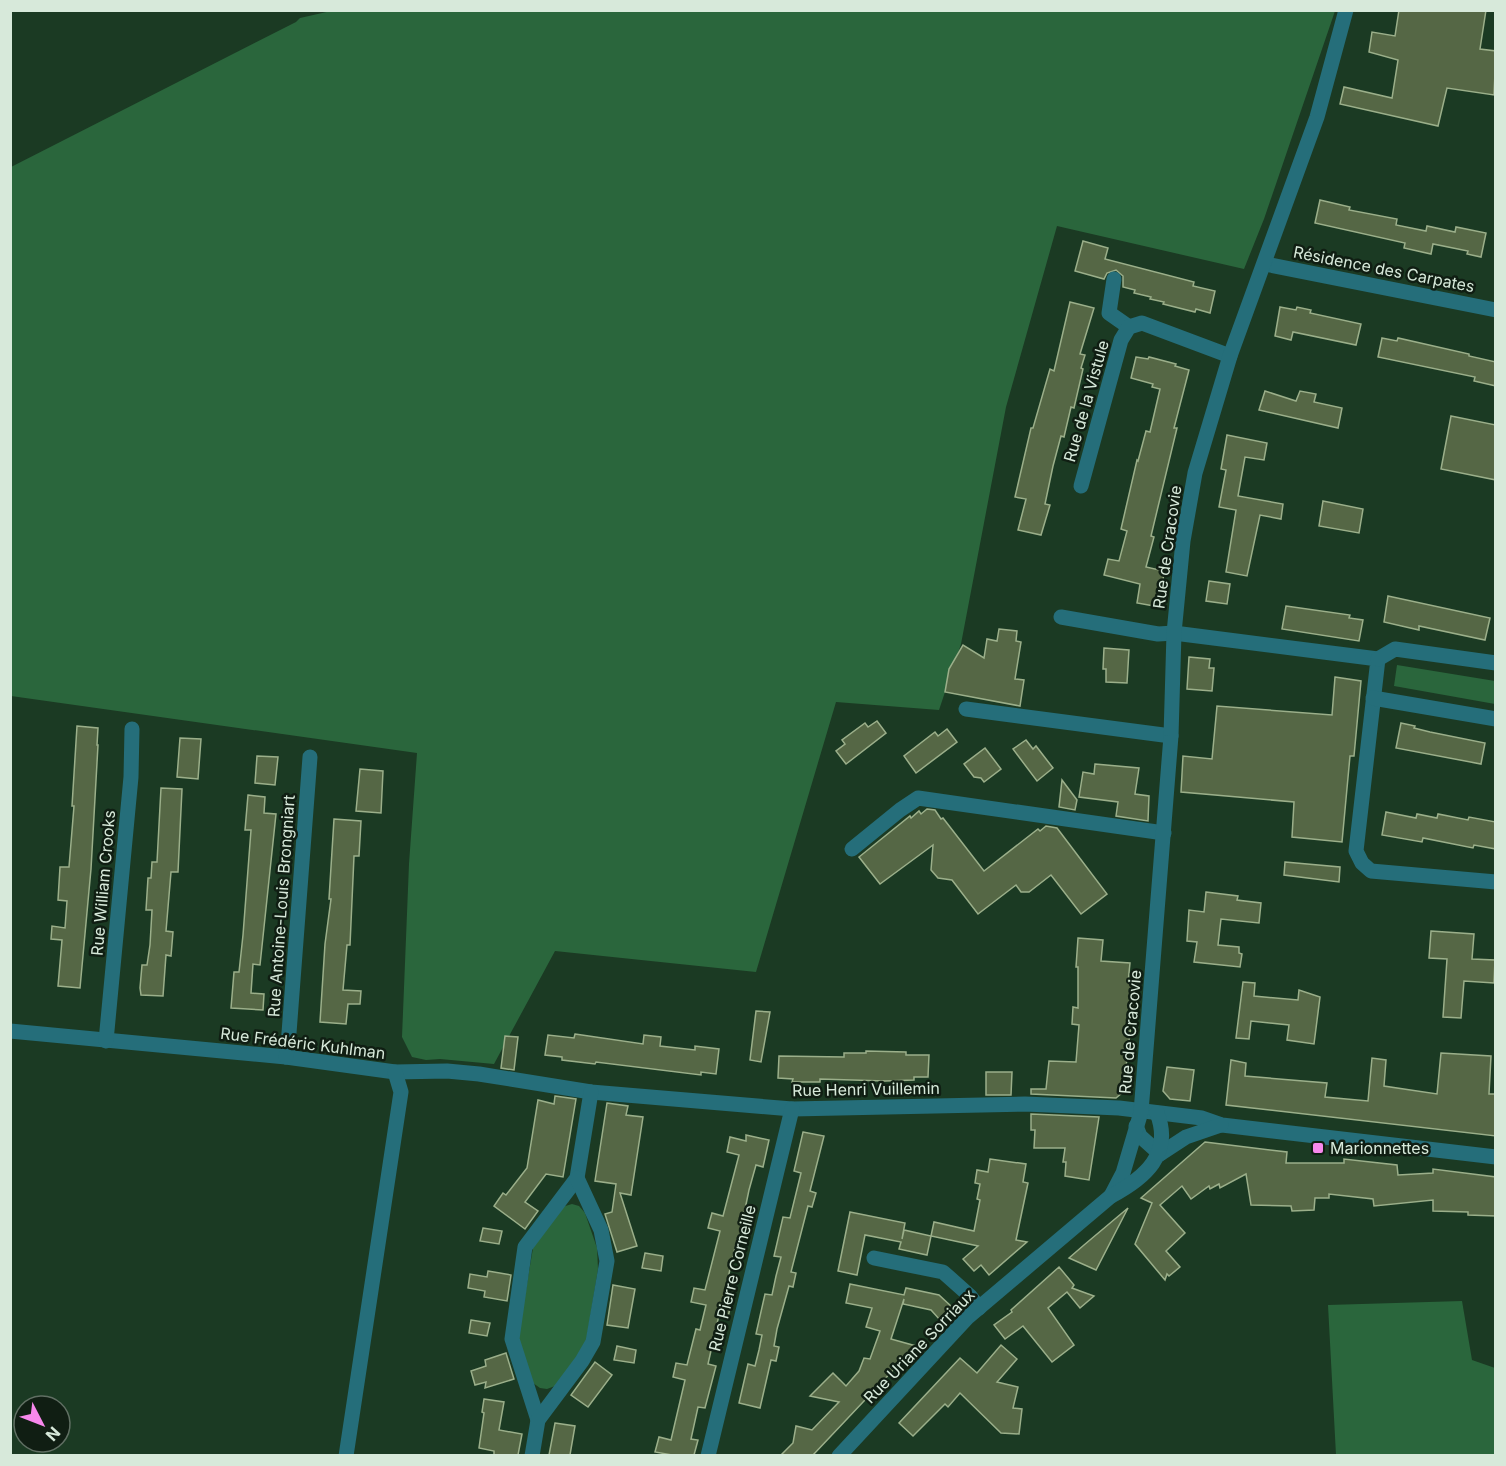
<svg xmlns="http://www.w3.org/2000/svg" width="1506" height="1466" viewBox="0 0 1506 1466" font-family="Inter,sans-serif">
  <rect width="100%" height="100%" fill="#1b3a23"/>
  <!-- green -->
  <g fill="#2a663c">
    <polygon points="331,11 1335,11 1264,219 1244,269 1057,226 1006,407 961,644 939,710 836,702 756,972 555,951 494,1064 440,1059 426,1060 412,1057 402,1037 409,864 417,753 11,696 11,167 296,22 300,18"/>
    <polygon points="1397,665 1495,681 1495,704 1394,686"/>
    <polygon points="572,1204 579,1206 585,1213 597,1248 598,1269 585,1349 555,1386 547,1389 540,1388 533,1383 518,1337 533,1248 562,1207"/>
    <polygon points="1462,1301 1472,1360 1495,1368 1495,1455 1336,1455 1328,1305"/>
  </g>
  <!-- building -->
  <g fill="#556745" stroke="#9baf8a" stroke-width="1.5">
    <polygon points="1399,10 1486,10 1480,49 1496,51 1494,95 1447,88 1438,126 1340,104 1344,87 1392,98 1398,60 1369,52 1372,32 1395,36"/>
    <polygon points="1320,200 1350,207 1349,210 1397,219 1396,225 1426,231 1427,226 1455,232 1456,227 1486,233 1481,257 1467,254 1468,251 1433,244 1431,254 1404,248 1405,243 1315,223"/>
    <polygon points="1083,241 1108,248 1105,259 1194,282 1193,286 1215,291 1210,313 1196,309 1195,312 1163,304 1164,302 1150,299 1151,297 1134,293 1135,290 1123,287 1123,276 1116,270 1107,273 1104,279 1075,271"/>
    <polygon points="1070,302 1094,308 1080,354 1085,355 1081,368 1083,369 1074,408 1071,407 1064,437 1061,436 1053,466 1045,504 1050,505 1041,535 1018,530 1026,499 1015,497 1031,428 1033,428 1050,369 1054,371"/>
    <polygon points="1280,307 1296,310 1297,307 1311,310 1310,313 1361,324 1356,345 1293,332 1291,340 1275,336"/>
    <polygon points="1382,338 1397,341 1398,338 1469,354 1469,356 1496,362 1496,386 1474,381 1475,377 1378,357"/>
    <polygon points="1136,357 1148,359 1149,357 1176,364 1175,366 1189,370 1174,428 1177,428 1151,536 1154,537 1146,567 1164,571 1160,607 1137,603 1140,584 1104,575 1108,559 1119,561 1127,531 1121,529 1137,460 1138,461 1146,431 1150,432 1160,389 1152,387 1153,384 1131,378"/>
    <polygon points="1265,391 1296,401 1300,391 1316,394 1314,402 1342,408 1338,428 1259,410"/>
    <polygon points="1451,416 1496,425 1496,480 1441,469"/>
    <polygon points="1227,435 1267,443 1264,460 1245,457 1238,496 1283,504 1281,519 1260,515 1247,576 1226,572 1236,510 1219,507 1226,470 1221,469"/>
    <polygon points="1323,501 1363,509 1359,533 1319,526"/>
    <polygon points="1209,581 1230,584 1227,604 1206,601"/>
    <polygon points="1388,596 1490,618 1485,640 1419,626 1419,630 1384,622"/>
    <polygon points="1286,606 1350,615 1349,618 1363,620 1359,641 1282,629"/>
    <polygon points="999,629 1017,631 1016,641 1021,642 1015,679 1024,680 1020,706 945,692 949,669 963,645 984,658 987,639 997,641"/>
    <polygon points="1104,648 1129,650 1127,683 1106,682 1106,669 1103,669"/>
    <polygon points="1189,657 1210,659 1209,668 1214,668 1212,691 1187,689"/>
    <polygon points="1335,677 1361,681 1354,756 1350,756 1342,842 1292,837 1294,802 1181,792 1183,756 1212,759 1217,706 1332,715"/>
    <polygon points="877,721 886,733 846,764 836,751 845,744 842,740 865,723 868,727"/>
    <polygon points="1401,723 1415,726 1414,728 1430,732 1485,743 1481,764 1396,748"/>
    <polygon points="77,726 98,728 97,745 98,745 91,869 80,988 58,986 62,940 51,939 52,926 65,928 67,901 58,900 60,867 69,867 74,806 72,806"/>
    <polygon points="947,729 957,742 916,773 904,756 935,732 938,736"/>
    <polygon points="180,738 201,739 198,779 177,777"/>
    <polygon points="1026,740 1033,749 1036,746 1053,768 1037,781 1013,749"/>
    <polygon points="985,748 1001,769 984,782 981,778 974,777 964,764"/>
    <polygon points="257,756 278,757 275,785 255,783"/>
    <polygon points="1095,764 1139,768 1135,794 1149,796 1148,821 1116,816 1118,802 1079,797 1083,772 1094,774"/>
    <polygon points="360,769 383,771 381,813 356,811"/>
    <polygon points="1062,780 1077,800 1075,810 1059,807"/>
    <polygon points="161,788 182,789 178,872 171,872 166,931 173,932 171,956 166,955 163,996 141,995 140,988 142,965 147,965 150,945 152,910 146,910 148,878 151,878 152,862 157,862"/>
    <polygon points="248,795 265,797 264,813 276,814 260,965 253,964 251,993 264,994 263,1010 231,1008 234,972 239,972 243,935 251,830 245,830"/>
    <polygon points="927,809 935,810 941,819 943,818 984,871 1038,829 1040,831 1046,826 1057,828 1107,894 1081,914 1051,875 1029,892 1021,892 1016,885 978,914 952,880 938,878 931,870 933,845 880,884 859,857 910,816 911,818 919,811 921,814"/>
    <polygon points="1386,812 1416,818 1417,814 1437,818 1438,814 1468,820 1469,817 1496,822 1496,849 1474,845 1473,848 1423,838 1422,842 1382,835"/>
    <polygon points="334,819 361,821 359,856 354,856 350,945 347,945 343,990 361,991 360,1004 348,1004 346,1024 320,1022 325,944 331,899 329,899"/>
    <polygon points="1285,862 1340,867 1339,882 1284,875"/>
    <polygon points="1206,892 1238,896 1237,900 1261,903 1259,923 1221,919 1218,945 1239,947 1239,953 1242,954 1240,967 1194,962 1197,942 1187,941 1189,910 1204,912"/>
    <polygon points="1431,931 1474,934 1472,959 1495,960 1494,983 1464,981 1461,1018 1443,1017 1447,959 1429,958"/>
    <polygon points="1078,938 1103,940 1101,961 1130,963 1128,983 1136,983 1123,1092 1116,1098 1031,1094 1031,1089 1046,1089 1049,1061 1076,1062 1079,1025 1072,1024 1073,1007 1078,1008 1078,967 1076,967"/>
    <polygon points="1243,982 1255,983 1254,996 1298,1000 1299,990 1320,997 1314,1044 1287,1040 1289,1025 1251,1021 1249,1039 1236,1038"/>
    <polygon points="756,1011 770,1012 761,1062 750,1060"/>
    <polygon points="575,1034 643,1044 644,1035 661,1037 660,1046 695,1050 695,1046 719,1049 716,1074 701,1072 701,1075 596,1062 595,1064 562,1060 562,1057 545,1055 548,1035 574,1038"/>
    <polygon points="505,1036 518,1037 514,1070 501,1068"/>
    <polygon points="866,1051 906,1052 906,1055 929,1055 928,1077 914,1077 914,1080 885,1081 820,1079 820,1082 792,1082 793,1079 778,1078 779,1056 844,1057 844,1053 866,1053"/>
    <polygon points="1441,1053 1491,1056 1489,1094 1496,1094 1496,1136 1226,1105 1231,1060 1246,1063 1245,1076 1327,1083 1325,1097 1368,1101 1372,1058 1386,1060 1384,1086 1437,1094"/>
    <polygon points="1167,1067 1194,1070 1190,1101 1170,1099 1163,1091"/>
    <polygon points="986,1072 1012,1072 1011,1095 986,1095"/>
    <polygon points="555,1096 576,1099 563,1177 546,1174 525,1202 538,1211 525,1229 494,1206 503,1193 506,1195 527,1168 538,1100 554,1104"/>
    <polygon points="607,1103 628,1106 626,1115 643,1117 631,1195 620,1193 637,1246 617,1252 605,1214 612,1212 616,1184 595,1181"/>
    <polygon points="1031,1114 1099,1117 1089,1180 1065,1176 1066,1162 1063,1162 1065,1148 1034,1148 1035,1130 1031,1130"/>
    <polygon points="803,1132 824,1136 810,1191 816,1193 812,1207 808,1206 791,1272 796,1273 793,1287 789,1286 777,1329 774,1346 779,1347 776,1361 771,1360 760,1408 739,1403 748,1364 755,1366 759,1350 762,1335 756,1334 765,1294 772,1295 776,1276 781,1257 774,1256 783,1217 790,1218 801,1173 794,1171"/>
    <polygon points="746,1135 769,1140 763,1167 756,1165 749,1190 744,1214 751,1216 745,1242 737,1240 731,1264 726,1289 734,1291 728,1317 719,1315 708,1364 716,1366 705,1408 698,1407 691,1439 698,1440 694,1455 672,1455 655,1452 659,1437 671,1440 685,1380 673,1377 676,1363 687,1365 696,1329 700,1330 706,1305 691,1302 694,1288 705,1290 720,1231 708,1228 710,1220 712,1213 723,1216 739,1155 727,1152 730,1137 746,1141"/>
    <polygon points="1205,1142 1287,1152 1286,1163 1344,1163 1344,1159 1397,1165 1398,1175 1433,1173 1433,1169 1496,1177 1496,1216 1468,1215 1468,1212 1433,1211 1433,1200 1374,1206 1373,1199 1329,1194 1329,1198 1315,1198 1314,1210 1292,1211 1291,1206 1251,1205 1246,1174 1220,1188 1219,1184 1210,1189 1209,1186 1191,1199 1182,1186 1160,1205 1185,1233 1166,1251 1180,1267 1169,1276 1167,1274 1165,1280 1135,1244 1152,1203 1141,1198"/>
    <polygon points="990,1159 1026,1164 1023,1182 1028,1183 1016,1240 1027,1242 989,1275 981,1265 974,1271 963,1259 978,1246 931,1236 934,1222 974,1231 980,1200 977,1199 980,1184 975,1183 977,1170 988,1172"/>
    <polygon points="1128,1208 1096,1270 1069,1258 1084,1245"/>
    <polygon points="850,1212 905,1223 902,1239 904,1230 931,1236 927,1255 899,1249 901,1242 865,1235 857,1275 838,1271"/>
    <polygon points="483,1228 502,1231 499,1244 480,1241"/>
    <polygon points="645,1253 663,1256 661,1271 642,1268"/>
    <polygon points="1059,1267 1074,1285 1072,1288 1094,1296 1080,1308 1067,1292 1048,1308 1074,1345 1052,1362 1023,1326 1005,1339 994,1325 1012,1312 1011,1310"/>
    <polygon points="488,1271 511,1275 507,1301 484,1297 485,1291 468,1288 470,1274 487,1277"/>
    <polygon points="850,1284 904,1295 906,1288 939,1295 952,1307 940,1320 931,1310 903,1304 904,1299 891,1339 916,1346 813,1455 781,1455 793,1443 796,1426 812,1430 839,1402 810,1396 833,1373 846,1386 859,1371 864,1358 870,1359 880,1331 866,1327 872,1308 846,1303"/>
    <polygon points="613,1285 635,1289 628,1328 607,1325"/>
    <polygon points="471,1320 490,1323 487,1336 469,1333"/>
    <polygon points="1001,1345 1017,1359 997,1382 1018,1387 1013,1408 1022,1409 1019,1434 1001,1433 960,1393 948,1407 945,1404 913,1436 899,1423 960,1358 977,1373"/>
    <polygon points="617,1346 636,1350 634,1363 614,1360"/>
    <polygon points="506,1353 514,1379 485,1388 486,1382 475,1385 471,1371 486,1366 485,1360"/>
    <polygon points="595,1362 612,1375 588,1407 571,1395"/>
    <polygon points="484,1399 504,1402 499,1430 522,1434 518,1455 494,1455 494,1451 479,1448 484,1413 482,1412"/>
    <polygon points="555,1423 575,1426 570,1455 549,1455"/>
  </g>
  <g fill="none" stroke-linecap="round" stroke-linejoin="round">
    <!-- minor -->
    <g stroke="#256e7a" stroke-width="15">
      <polyline points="1265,264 1496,310"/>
      <polyline points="1114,279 1109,313 1129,327"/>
      <polyline points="1081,486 1121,340 1129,327 1142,323 1230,356"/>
      <polyline points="1061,617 1158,634 1174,633 1378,659 1356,851 1362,863 1371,871 1496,882"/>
      <polyline points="1378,659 1395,649 1496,663"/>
      <polyline points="1373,698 1496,719"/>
      <polyline points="966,709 1171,736"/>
      <polyline points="852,849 900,810 918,798 1164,833"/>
      <polyline points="10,1031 286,1057 395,1072 447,1071 479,1074 591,1092 792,1109 1025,1104 1119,1108 1202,1118 1222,1125 1496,1157"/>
      <polyline points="106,1041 131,777 132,729"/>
      <polyline points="286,1057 288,1046 310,757"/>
      <polyline points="1136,1126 1140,1136 1160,1154"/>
      <polyline points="1160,1154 1186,1137 1221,1125"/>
      <polyline points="1111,1196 1123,1173 1141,1112 1171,736 1174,633 1183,541 1195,473 1230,356 1317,117 1346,10"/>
      <polyline points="874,1258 943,1272 970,1296 979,1308"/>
      <polyline points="538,1420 512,1339 525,1247 577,1178 591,1092"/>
      <polyline points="346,1456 401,1092 395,1072"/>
      <polyline points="532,1456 538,1420 582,1361 593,1342 607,1261 601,1230 577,1178"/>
      <polyline points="708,1456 792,1109"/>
      <path d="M839,1456L968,1317L1111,1196C1145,1178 1173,1154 1157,1113"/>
    </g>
  </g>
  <!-- markers -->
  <rect fill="#f788ec" stroke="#101e13" stroke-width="2" x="1312" y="1142" width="12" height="12" rx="3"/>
  <g text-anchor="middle" stroke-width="5" stroke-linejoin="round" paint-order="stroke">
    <!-- street labels -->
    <g font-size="16" fill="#d7e9da" stroke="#101e13">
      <text transform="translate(1384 269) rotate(11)" y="6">Résidence des Carpates</text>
      <text transform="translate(1086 401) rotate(-74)" y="6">Rue de la Vistule</text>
      <text transform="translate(1167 547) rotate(-82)" y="6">Rue de Cracovie</text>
      <text transform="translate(103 883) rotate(-85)" y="6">Rue William Crooks</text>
      <text transform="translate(281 906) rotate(-86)" y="6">Rue Antoine-Louis Brongniart</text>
      <text transform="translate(1130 1032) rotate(-85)" y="6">Rue de Cracovie</text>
      <text transform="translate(303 1043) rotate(7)" y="6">Rue Frédéric Kuhlman</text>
      <text transform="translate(866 1089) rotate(-1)" y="6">Rue Henri Vuillemin</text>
      <text transform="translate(732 1278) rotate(-76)" y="6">Rue Pierre Corneille</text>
      <text transform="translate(919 1346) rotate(-46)" y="6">Rue Uriane Sorriaux</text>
    </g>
    <!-- poi labels -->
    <g font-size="16" fill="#d7e9da" stroke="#101e13" text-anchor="start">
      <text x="1330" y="1154">Marionnettes</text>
    </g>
  </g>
  <!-- border -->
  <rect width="1506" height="1466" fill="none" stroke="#d7e9da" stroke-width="24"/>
  <!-- north arrow -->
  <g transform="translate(42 1424) rotate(132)"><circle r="28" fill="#101e13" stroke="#606f63" stroke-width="1.5"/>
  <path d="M0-4.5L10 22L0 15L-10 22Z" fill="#f788ec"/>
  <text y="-9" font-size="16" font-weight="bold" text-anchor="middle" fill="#d7e9da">N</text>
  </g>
</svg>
